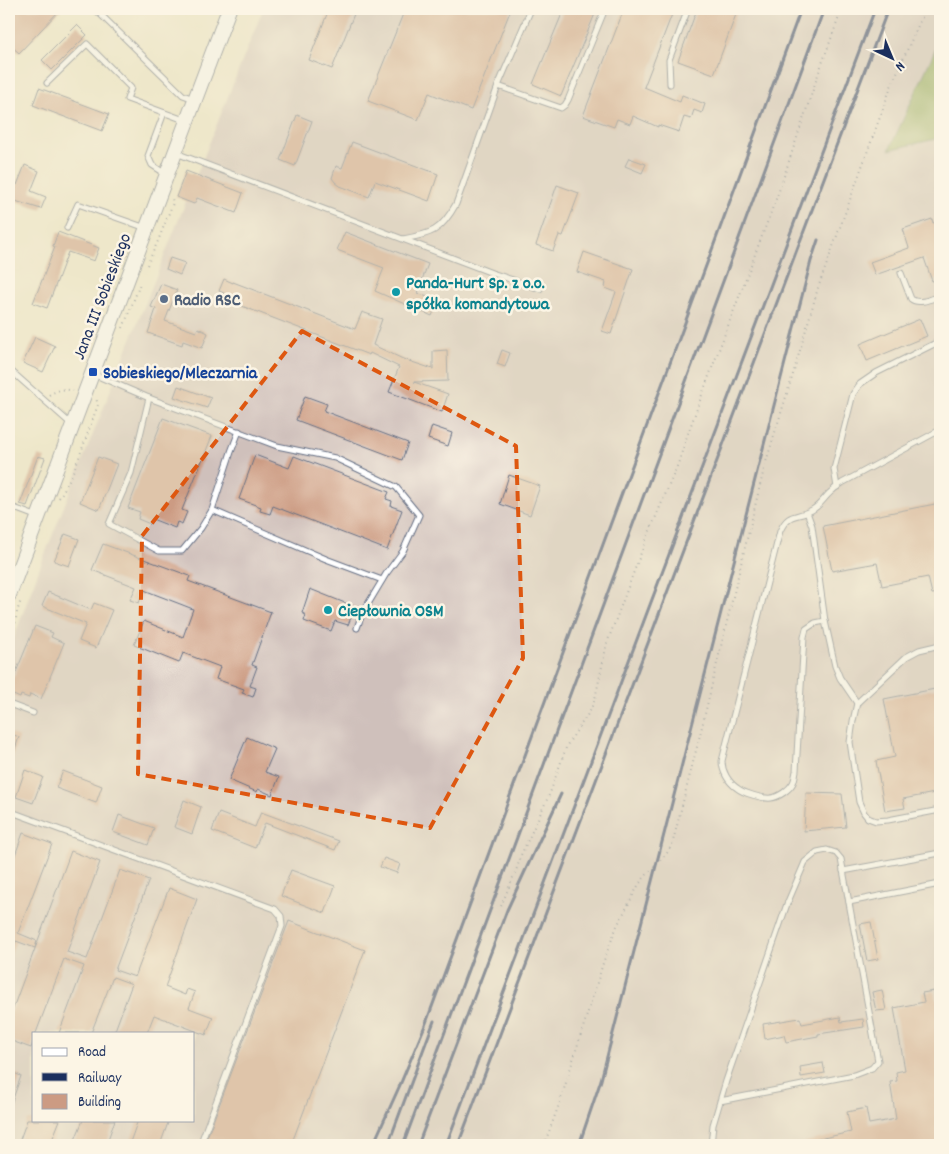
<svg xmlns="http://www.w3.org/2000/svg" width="949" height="1154" viewBox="0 0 949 1154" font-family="Dekko,sans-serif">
  <rect width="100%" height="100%" fill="#fcf5e5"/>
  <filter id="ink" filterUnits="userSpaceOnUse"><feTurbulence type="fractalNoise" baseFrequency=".02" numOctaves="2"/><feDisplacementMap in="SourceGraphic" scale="10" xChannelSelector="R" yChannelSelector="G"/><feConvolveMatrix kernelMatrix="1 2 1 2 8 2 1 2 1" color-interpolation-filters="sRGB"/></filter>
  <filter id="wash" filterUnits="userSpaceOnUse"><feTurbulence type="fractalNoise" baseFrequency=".0096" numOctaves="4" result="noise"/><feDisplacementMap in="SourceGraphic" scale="20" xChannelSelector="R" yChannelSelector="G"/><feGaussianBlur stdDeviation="1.12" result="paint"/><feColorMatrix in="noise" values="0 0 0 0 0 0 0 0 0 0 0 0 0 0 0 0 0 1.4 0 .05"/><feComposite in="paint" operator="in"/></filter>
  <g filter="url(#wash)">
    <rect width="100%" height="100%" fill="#eee7ca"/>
    <!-- industrial -->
    <path fill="#cfc0bb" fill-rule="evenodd" d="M263,9H940V39L889,149L940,138V1145H9V651L39,569ZM34,1033H194V1120H34Z"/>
    <!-- forest -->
    <polygon fill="#8ca658" stroke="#546a5b" points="940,39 940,138 889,150"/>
    <g id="blocks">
      <!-- building -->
      <g fill="#cc9b83">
        <polygon points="9,9 61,9 19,53 9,44"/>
        <polygon points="329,9 356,9 332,69 309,60"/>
        <polygon points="405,9 511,9 471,110 429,93 418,120 368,101"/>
        <polygon points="564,9 597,9 561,96 533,84"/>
        <polygon points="624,9 674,9 644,87 680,102 682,95 705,104 702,113 694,110 691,119 684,117 679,132 658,125 658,127 633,116 630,124 617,119 614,127 583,116"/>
        <polygon points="697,9 738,9 714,74 678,61"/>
        <polygon points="77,25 87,35 52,70 42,60"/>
        <polygon points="39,88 109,114 102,131 33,105"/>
        <polygon points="297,115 312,121 295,166 280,160"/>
        <polygon points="352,142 438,174 429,201 375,181 369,197 340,186 335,182 332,178 336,166 342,168"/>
        <polygon points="629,158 646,164 642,173 625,166"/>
        <polygon points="25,165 39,171 31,191 46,197 41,209 12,200 12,198 9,197 9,182 17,185"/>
        <polygon points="186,171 243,193 236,213 197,198 194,204 176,197"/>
        <polygon points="557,185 579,193 563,236 559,235 553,251 536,245"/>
        <polygon points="932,219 933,223 940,221 940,279 932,281 924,258 875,275 870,262 909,248 903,229"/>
        <polygon points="58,232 99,248 94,261 68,252 47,308 33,303 55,247 53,246"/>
        <polygon points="345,232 428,264 417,293 438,301 432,316 375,291 384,268 337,250"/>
        <polygon points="584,252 633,269 611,334 602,331 616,292 605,288 606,282 577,272"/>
        <polygon points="170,258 185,263 180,275 166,269"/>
        <polygon points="224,279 233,283 233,282 355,329 362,312 382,319 373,345 403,359 433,369 433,351 447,350 448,381 414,382 448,394 442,412 389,392 399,367 370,353 369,355 221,298 224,293 219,291"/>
        <polygon points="161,284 177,290 165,321 196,332 198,328 208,333 202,348 183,341 182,345 148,333 156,309 151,307"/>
        <polygon points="920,319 927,336 867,361 860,344"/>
        <polygon points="35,337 55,346 43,372 23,363"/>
        <polygon points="502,350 510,353 505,367 497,364"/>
        <polygon points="178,386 211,398 207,408 174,397"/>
        <polygon points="305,396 327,404 324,411 408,443 402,460 296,420"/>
        <polygon points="163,418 212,436 182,510 187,512 182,524 177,522 175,528 152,519 150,524 138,519 140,512 128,508"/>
        <polygon points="432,426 452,433 448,446 428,439"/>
        <polygon points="255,455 289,468 294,456 389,492 386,499 392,501 391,506 402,510 387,550 273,506 270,514 260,511 261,507 239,499"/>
        <polygon points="38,456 45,458 27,506 20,504"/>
        <polygon points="98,457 117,464 99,510 80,502"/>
        <polygon points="509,475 540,486 530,515 500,504"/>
        <polygon points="940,503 940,593 932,594 928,577 882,586 877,563 832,571 823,526"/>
        <polygon points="65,534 79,539 69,566 54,561"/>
        <polygon points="103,544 190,576 188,581 271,612 252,665 257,667 250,686 256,688 253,697 242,693 244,689 216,679 220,667 183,653 179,663 134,645 144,621 183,637 193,609 144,590 139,603 130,600 136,587 92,570"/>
        <polygon points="310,589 355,607 348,625 335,621 331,631 304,621 306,615 302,613"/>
        <polygon points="48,592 91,610 94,603 112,610 96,648 79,641 86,624 42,606"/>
        <polygon points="35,626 53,633 51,637 64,643 41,699 30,694 29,698 21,695 20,698 9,693 9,688 13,677 14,677"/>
        <polygon points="940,688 940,792 903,799 905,808 885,811 876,761 895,757 884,699"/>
        <polygon points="9,733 19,737 10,764 9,763"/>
        <polygon points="247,737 275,749 265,772 279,777 272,795 258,789 257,792 229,780"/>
        <polygon points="25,770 43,777 33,803 16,797"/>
        <polygon points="63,771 102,786 96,803 56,788"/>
        <polygon points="806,793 842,794 846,827 804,831"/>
        <polygon points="184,800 201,807 192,834 174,827"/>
        <polygon points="261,812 339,841 335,850 265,823 255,848 212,831 219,813 255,827"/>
        <polygon points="119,815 154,828 148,845 113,832"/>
        <polygon points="23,833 52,844 18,933 37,941 35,948 16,941 10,956 9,872"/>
        <polygon points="71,851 100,862 67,952 87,959 120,870 149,880 115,970 135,977 169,888 197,899 165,987 185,995 187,989 195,992 189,1008 213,1017 206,1035 154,1015 147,1033 114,1033 132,984 113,977 91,1033 59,1033 84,966 64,959 36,1033 34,1033 34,1040 31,1048 9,1040 9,1019"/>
        <polygon points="384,858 400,864 397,873 380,867"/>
        <polygon points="291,870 335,886 325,913 281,896"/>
        <polygon points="289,921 365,950 291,1145 220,1145 206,1140"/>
        <polygon points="871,922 878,959 867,961 860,924"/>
        <polygon points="882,990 886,1010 876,1011 872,992"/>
        <polygon points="934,991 936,1000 940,999 940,1145 805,1145 805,1142 851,1132 847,1112 866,1108 869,1124 896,1119 890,1082 897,1081 896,1072 905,1070 894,1008 924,1002 922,993"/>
        <polygon points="840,1017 841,1022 863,1019 864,1027 818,1034 818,1036 786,1042 784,1035 765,1039 763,1024 800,1018 802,1024"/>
        <polygon points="823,1063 825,1073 801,1077 800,1067"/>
        <polygon points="9,1071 21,1076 10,1107 9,1107"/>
        <polygon points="27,1120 60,1120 50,1145 18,1145"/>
        <polygon points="83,1120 115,1120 106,1145 73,1145"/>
        <polygon points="138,1120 169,1120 160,1145 129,1145"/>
      </g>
    </g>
  </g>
  <g filter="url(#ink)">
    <use href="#blocks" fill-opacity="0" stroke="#656f84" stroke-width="1"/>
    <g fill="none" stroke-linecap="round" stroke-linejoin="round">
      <!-- service casing -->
      <g stroke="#656f84" stroke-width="7">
        <g id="service">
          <polyline points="93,9 95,9 183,95 194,99"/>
          <polyline points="47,83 87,44 131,88 127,99 187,121"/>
          <polyline points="670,84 669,60 688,9"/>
          <polyline points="498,86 561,108 565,105 568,100 605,9"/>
          <polyline points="164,113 148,156 152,165 166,174"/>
          <polyline points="176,153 492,273 540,289"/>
          <polyline points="67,228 78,204 146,228"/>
          <path d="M403,239C432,234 441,231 456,204L498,86L531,9"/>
          <path d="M901,273L911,299C919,305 931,299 940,296"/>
          <polyline points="9,369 71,424"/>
          <polyline points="93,374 149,398 277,446 335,458 396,487 419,515 403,551 386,574 362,614 357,628"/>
          <polyline points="149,398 131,473 109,524 159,551 182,551 201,528 212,510 326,559 382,580"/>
          <polyline points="837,487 834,469 853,394 860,384 876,373 940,341"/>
          <polyline points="9,506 38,517"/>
          <polyline points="212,510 231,452 239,431"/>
          <path d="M807,512L812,526L825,621L815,623L806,629L804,637L796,771C795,775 795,779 793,783C789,790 779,797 771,798C763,799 743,793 737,788C728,782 722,771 722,761L780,531C789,511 797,519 812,510C821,505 825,496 833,490C836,487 839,485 842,483L940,430"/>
          <polyline points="825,621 835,666 840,678 857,703"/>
          <polyline points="940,645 919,650 906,657 857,703 853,721 850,742 859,802 864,813 868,818 876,821 888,820 940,810"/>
          <polyline points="9,704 33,713"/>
          <polyline points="9,811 275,909 281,916 282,926 200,1145"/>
          <polyline points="843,871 940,853"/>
          <polyline points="849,902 940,884"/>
          <polyline points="711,1145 713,1125 726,1081 787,904 805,862 817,852 827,850 836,853 841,859 878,1061 872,1068 854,1075 720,1101"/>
        </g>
      </g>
      <!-- secondary casing -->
      <g stroke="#656f84" stroke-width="16">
        <polyline id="secondary" points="9,595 229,9"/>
      </g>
      <!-- path -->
      <g stroke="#656f84" stroke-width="2" stroke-dasharray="1 4" stroke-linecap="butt">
        <polyline points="147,265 158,241 173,203 172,198"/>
        <polyline points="123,328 140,284"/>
        <path d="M49,395C57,390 64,388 73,391"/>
        <path d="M59,498C77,470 86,436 98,405L96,398"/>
        <polyline points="9,642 15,625 17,612 21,600"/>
        <polyline points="501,906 517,868 521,855 550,793 567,745 590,711 595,699 607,643 644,545 678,464 687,436 706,384 779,191 820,69 842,9"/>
        <polyline points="544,1145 560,1102 604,960 617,926 639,884 650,871 667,853 672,845 700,735 723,638 765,465 794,371 818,288 892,84 912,39 921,19 928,9"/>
      </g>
      <!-- service -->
      <use href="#service" stroke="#fff" stroke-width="5"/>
      <!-- secondary -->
      <use href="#secondary" stroke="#fff" stroke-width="14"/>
      <!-- rail -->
      <g stroke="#1b2f5e" stroke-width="3">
        <polyline points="373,1145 400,1085 426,1023 801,9"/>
        <polyline points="388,1145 434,1021"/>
        <polyline points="403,1145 824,9"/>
        <polyline points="418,1145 507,910 561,794"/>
        <polyline points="446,1145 875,9"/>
        <polyline points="458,1145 888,9"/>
        <polyline points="579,1145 601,1080 811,261 818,240"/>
      </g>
    </g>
  </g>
  <!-- marked area -->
  <path d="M0 0H949V1154H0ZM302,331L516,446L523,658L430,828L138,774L142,536Z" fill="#eee7ca" fill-opacity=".55" fill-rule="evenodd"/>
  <path fill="none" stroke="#de5710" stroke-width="4" stroke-dasharray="10 6" stroke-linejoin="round" d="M302,331L516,446L523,658L430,828L138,774L142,536Z"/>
  <!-- markers -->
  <g fill="#0f9aa8" stroke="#fcf5e5" stroke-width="2">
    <circle cx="396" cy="292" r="5"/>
    <circle cx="328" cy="610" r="5"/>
  </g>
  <circle fill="#5c6f8a" stroke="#fcf5e5" stroke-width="2" cx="164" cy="299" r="5"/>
  <rect fill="#1a4fb4" stroke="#fcf5e5" stroke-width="2" x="88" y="367" width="10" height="10" rx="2.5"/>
  <g text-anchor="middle" stroke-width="5" stroke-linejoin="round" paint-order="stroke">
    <!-- culture labels -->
    <g font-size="18" font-weight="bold" fill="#0d838f" stroke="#fcf5e5" text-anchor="start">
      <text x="406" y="288">Panda-Hurt Sp. z o.o.<tspan x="406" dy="21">spółka komandytowa</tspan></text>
      <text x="338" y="616">Ciepłownia OSM</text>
    </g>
    <!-- street labels -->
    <g font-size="18" fill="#1b2f5e" stroke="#fcf5e5">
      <text transform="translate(101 296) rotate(-69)" y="6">Jana III Sobieskiego</text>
    </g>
    <!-- service labels -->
    <g font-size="18" font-weight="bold" fill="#4e5e75" stroke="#fcf5e5" text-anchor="start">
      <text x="174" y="305">Radio RSC</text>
    </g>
    <!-- transit labels -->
    <g font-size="18" font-weight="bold" fill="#164399" stroke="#fcf5e5" text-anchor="start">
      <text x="103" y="378">Sobieskiego/Mleczarnia</text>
    </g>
  </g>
  <!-- margin -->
  <rect width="949" height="1154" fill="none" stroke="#fcf5e5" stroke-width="30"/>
  <!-- legend -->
  <rect x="32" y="1032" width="162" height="90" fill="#fcf5e5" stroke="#a2a6af"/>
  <rect x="42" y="1048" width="25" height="8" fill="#ffffff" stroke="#a2a6af"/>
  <text x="78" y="1056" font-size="15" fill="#1b2f5e">Road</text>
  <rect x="42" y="1073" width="25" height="8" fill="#1b2f5e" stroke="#a2a6af"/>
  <text x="78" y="1082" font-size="15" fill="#1b2f5e">Railway</text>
  <rect x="42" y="1094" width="25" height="15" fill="#cc9b83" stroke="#a2a6af"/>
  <text x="78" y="1106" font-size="15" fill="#1b2f5e">Building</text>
  <!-- north arrow -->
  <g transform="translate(892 58) rotate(136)" stroke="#fcf5e5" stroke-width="4" paint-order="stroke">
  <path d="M0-4L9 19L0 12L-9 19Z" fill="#1b2f5e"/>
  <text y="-8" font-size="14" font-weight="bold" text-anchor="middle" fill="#1b2f5e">N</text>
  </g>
</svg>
